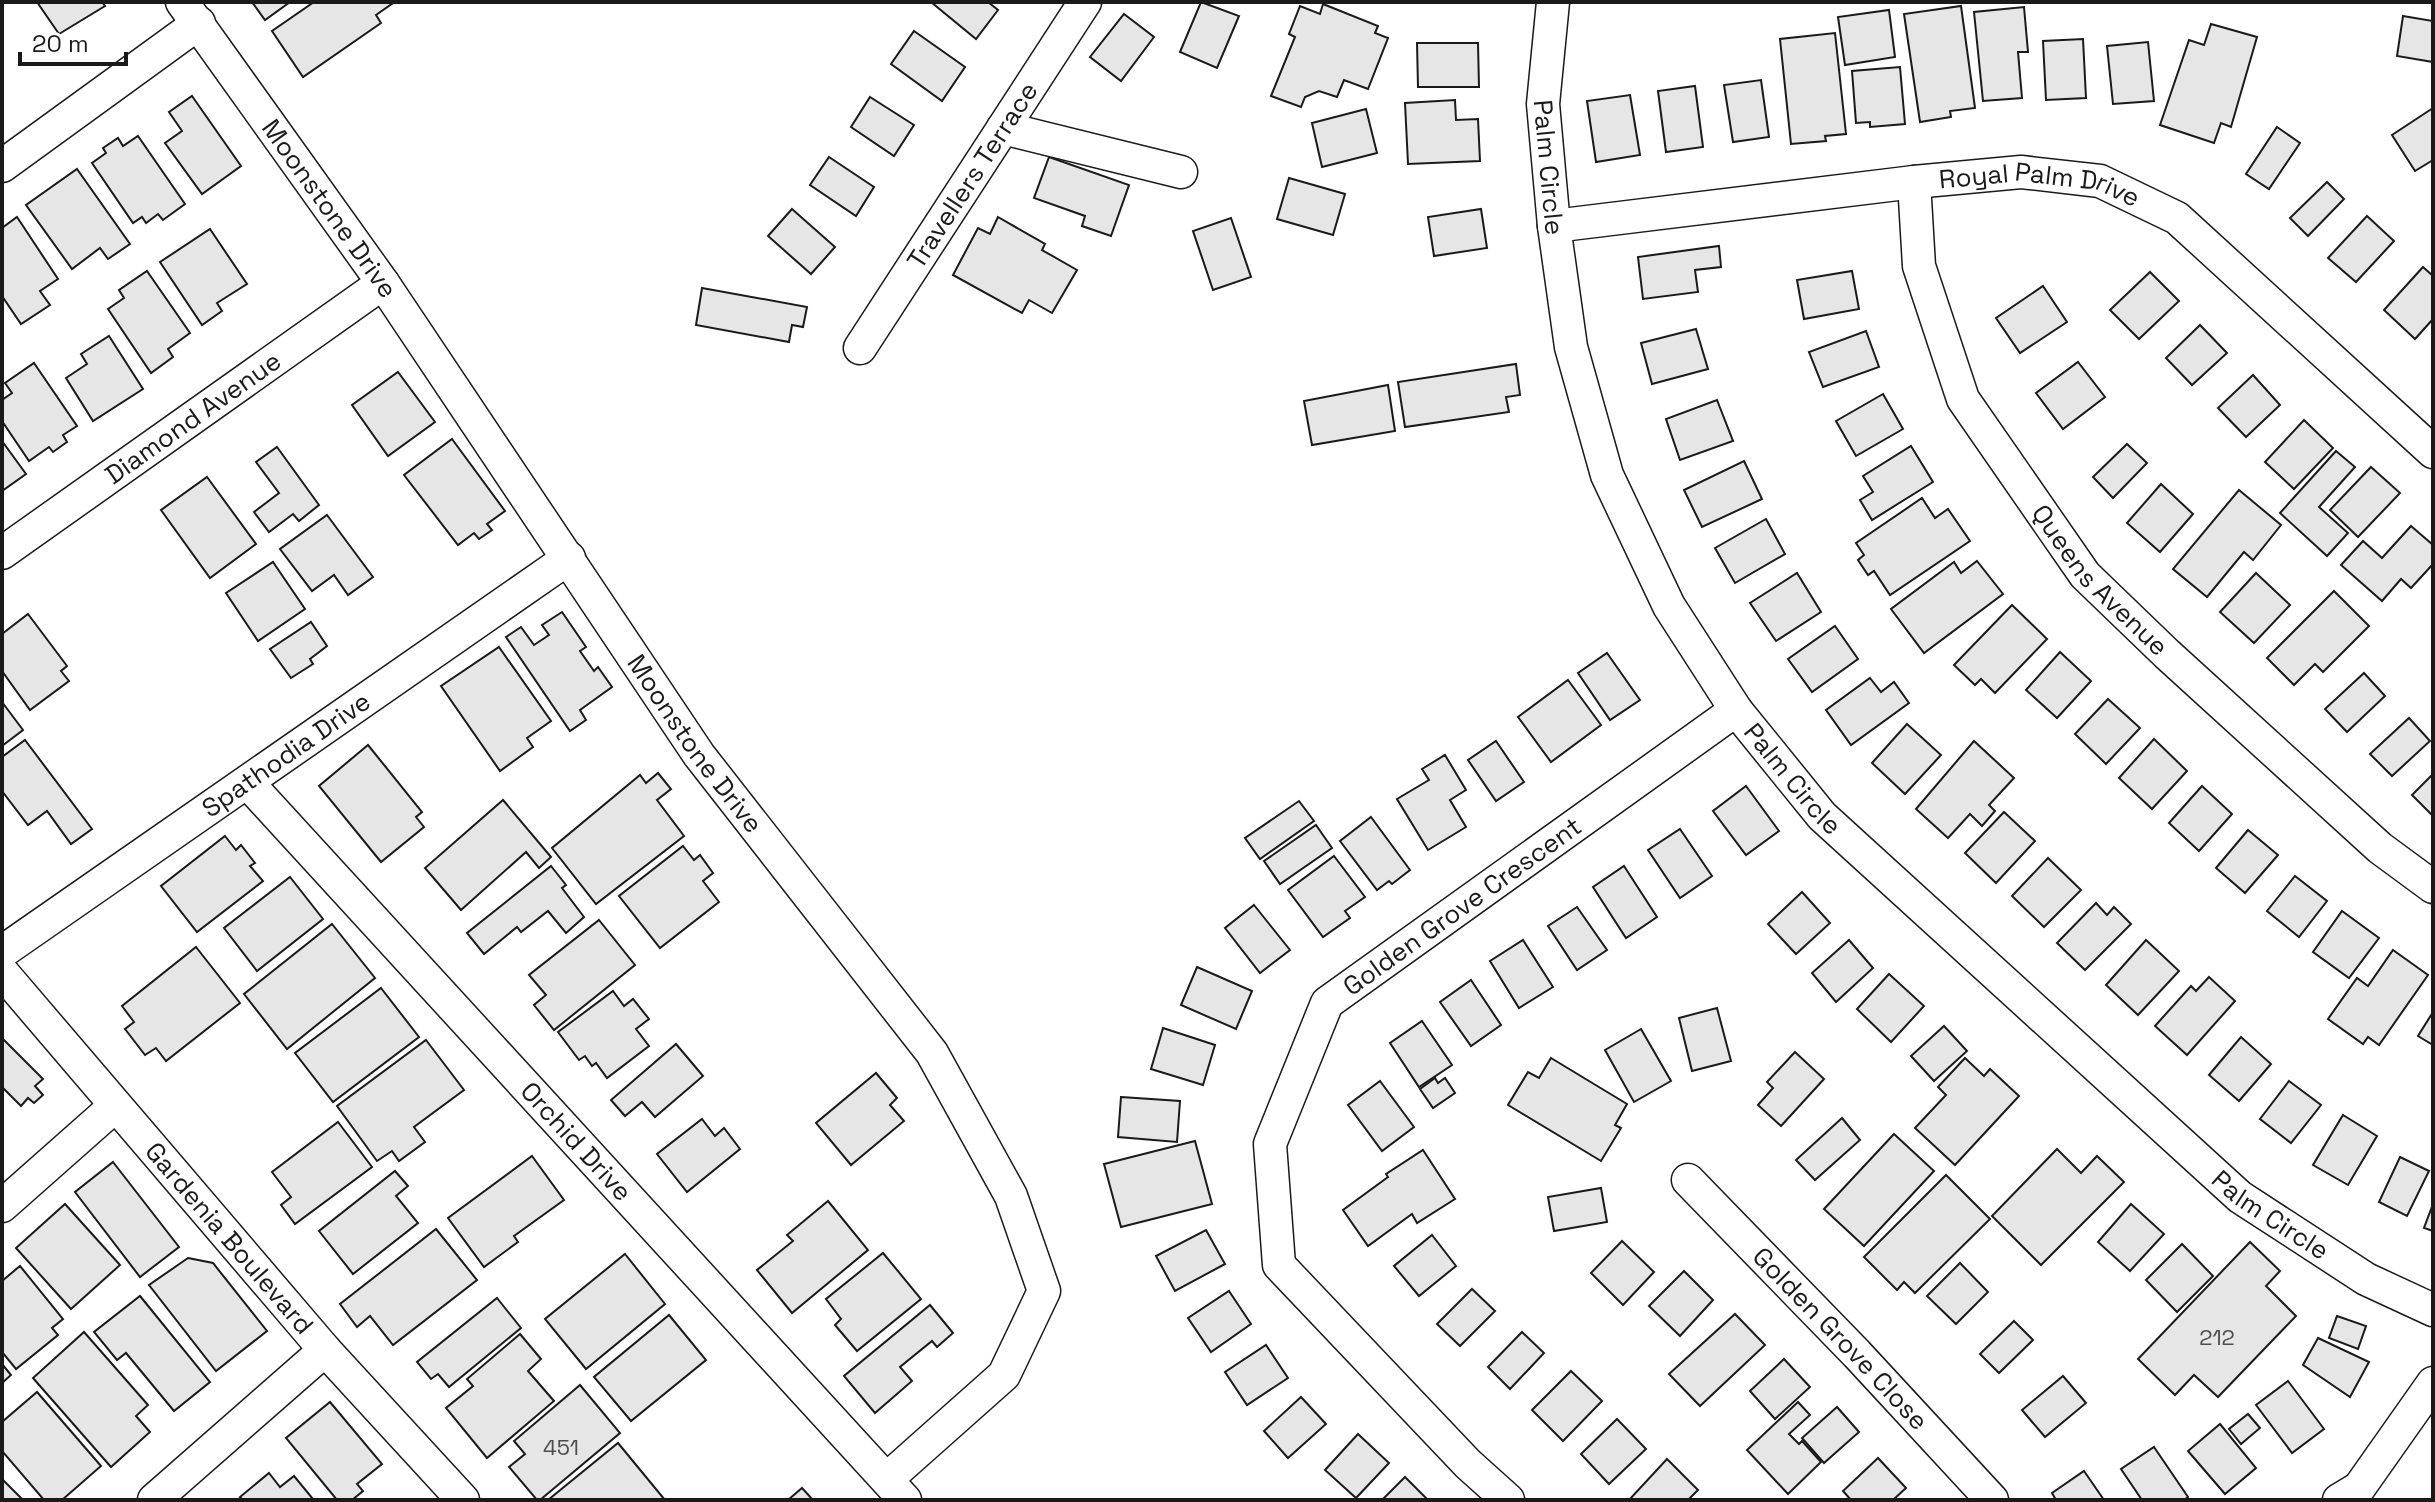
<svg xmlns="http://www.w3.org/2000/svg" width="2435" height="1502" viewBox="0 0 2435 1502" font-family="'Space Grotesk',sans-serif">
  <rect width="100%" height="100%" fill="#fff"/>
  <!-- building -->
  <g fill="#e6e6e6" stroke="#1a1a1a" stroke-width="2">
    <polygon points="37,2 102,2 105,6 59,34"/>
    <polygon points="252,2 290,2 265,20"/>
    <polygon points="314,2 392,2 393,3 376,15 381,23 303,77 272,31"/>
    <polygon points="931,2 988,2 998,10 976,39"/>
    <polygon points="1201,2 1239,16 1217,68 1180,52"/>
    <polygon points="1323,4 1378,26 1375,33 1388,38 1368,89 1344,80 1337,97 1319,91 1305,97 1301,107 1271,96 1295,37 1289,34 1300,6 1320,14"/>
    <polygon points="1961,6 1975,108 1950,111 1951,117 1920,122 1904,14"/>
    <polygon points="2024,7 2028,52 2018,52 2022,98 1983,101 1974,12"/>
    <polygon points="1889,10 1895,57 1845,65 1838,17"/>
    <polygon points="1124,14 1154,37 1121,81 1090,57"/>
    <polygon points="2403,16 2433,21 2433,62 2397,56"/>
    <polygon points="2211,24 2257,37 2231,127 2221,123 2214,143 2160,125 2189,40 2204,45"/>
    <polygon points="914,31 965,67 942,101 891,64"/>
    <polygon points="1835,33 1846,134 1825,136 1826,141 1791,144 1780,39"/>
    <polygon points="2083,39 2086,98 2046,100 2043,41"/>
    <polygon points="2148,42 2154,101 2113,104 2107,46"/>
    <polygon points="1417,43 1478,43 1479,87 1418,87"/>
    <polygon points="1900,67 1905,124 1870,127 1870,122 1856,123 1852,71"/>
    <polygon points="1761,80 1769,137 1733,142 1724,85"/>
    <polygon points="1695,86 1703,147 1666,152 1658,91"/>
    <polygon points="1630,95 1640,155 1596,162 1587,101"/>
    <polygon points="192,96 241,166 202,194 165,143 182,131 169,112"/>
    <polygon points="870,97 914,125 894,156 851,127"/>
    <polygon points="1455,100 1456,120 1478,119 1480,161 1408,164 1405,103"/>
    <polygon points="2433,108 2433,160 2415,171 2392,135"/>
    <polygon points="1366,109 1377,153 1322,167 1312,123"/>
    <polygon points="2277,127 2300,143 2269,189 2246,174"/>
    <polygon points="138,136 185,204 163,220 158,214 146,223 142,217 133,223 92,163 106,153 103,148 118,138 123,146"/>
    <polygon points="829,157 874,187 856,216 810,185"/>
    <polygon points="1049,157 1129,185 1111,236 1082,226 1085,216 1034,198"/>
    <polygon points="77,169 130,244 108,259 100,248 72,269 26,205"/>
    <polygon points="1289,178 1345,194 1333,235 1277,219"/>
    <polygon points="2327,182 2344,199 2308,236 2290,218"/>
    <polygon points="792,209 835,247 811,274 768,236"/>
    <polygon points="1481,209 1487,248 1434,256 1428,217"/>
    <polygon points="2367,216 2394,241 2356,282 2328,258"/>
    <polygon points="17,217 58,279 40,291 50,305 21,324 2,296 2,228"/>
    <polygon points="998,217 1045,244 1042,250 1077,270 1052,313 1029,300 1022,313 953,275 978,228 990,234"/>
    <polygon points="1231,218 1251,277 1213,290 1193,231"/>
    <polygon points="210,229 247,284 217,303 222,311 202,325 160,262"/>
    <polygon points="1719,246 1721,267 1695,270 1698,292 1643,299 1638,257"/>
    <polygon points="2423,267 2433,276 2433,319 2415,339 2384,310"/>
    <polygon points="147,271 190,333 168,349 173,357 151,373 108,309 124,298 119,290"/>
    <polygon points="1852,271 1859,309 1804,319 1797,280"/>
    <polygon points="2150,272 2179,301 2139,339 2110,310"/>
    <polygon points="2043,286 2067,322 2020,353 1996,318"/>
    <polygon points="702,288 807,307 803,327 792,325 789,342 696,325"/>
    <polygon points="2200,325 2227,353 2192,385 2166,358"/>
    <polygon points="1696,329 1708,369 1652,384 1641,343"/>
    <polygon points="1866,331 1879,367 1823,387 1809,352"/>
    <polygon points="109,336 143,389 93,421 66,378 87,364 81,354"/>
    <polygon points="2078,362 2105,397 2063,429 2036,393"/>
    <polygon points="34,363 77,426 63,435 67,442 53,452 49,447 29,461 2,421 2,400 12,393 5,383"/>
    <polygon points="1516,364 1520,395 1506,397 1509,412 1405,427 1398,382"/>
    <polygon points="398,372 435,422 388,456 352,405"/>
    <polygon points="2253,375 2280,405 2246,437 2218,408"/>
    <polygon points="1388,385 1395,431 1312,445 1304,401"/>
    <polygon points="1883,394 1903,429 1856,456 1836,421"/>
    <polygon points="1717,400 1733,441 1680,460 1666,419"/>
    <polygon points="2304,420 2333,448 2294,489 2265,462"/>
    <polygon points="452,439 505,511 487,524 492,530 479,539 474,533 458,545 404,475"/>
    <polygon points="2,441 26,474 2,491"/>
    <polygon points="2127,444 2147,463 2113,498 2093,477"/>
    <polygon points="1911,446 1933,482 1872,520 1860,500 1873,492 1863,476"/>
    <polygon points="277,447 319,505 299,521 293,514 269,532 254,512 279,493 256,462"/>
    <polygon points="2336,451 2355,467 2319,507 2348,533 2327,556 2280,513"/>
    <polygon points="1744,461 1762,499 1702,527 1684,490"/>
    <polygon points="2371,467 2400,493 2358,537 2330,510"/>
    <polygon points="207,477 256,544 210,578 161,510"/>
    <polygon points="2161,484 2193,514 2160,552 2127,523"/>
    <polygon points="2239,490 2281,525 2253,560 2244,552 2207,597 2173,569"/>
    <polygon points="1922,498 1935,518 1948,509 1970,541 1890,595 1874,571 1868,575 1858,560 1864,555 1856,543"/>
    <polygon points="327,515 373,577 348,595 334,575 312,591 280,549"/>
    <polygon points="1766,519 1785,554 1735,583 1715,548"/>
    <polygon points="2411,526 2433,545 2433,564 2411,588 2401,579 2382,601 2341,565 2363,541 2382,558"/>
    <polygon points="1977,561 2003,594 1924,653 1891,609 1954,562 1961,573"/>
    <polygon points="273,562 305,609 258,641 226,593"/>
    <polygon points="1797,573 1821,612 1776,641 1750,603"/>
    <polygon points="2256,573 2290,605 2254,643 2220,612"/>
    <polygon points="2334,591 2369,626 2323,672 2315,664 2294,685 2267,658"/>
    <polygon points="2012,605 2047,639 1995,693 1981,679 1975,685 1954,665"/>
    <polygon points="562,612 586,647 580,651 594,671 598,667 612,687 580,710 586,720 570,731 506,637 521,627 534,645 549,635 542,625"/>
    <polygon points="28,614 67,666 61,671 69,681 30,710 2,671 2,634"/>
    <polygon points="311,622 327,646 310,659 313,664 291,678 270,649"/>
    <polygon points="1835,626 1858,659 1812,692 1788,659"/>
    <polygon points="499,647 551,721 527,738 533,747 500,771 441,686"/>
    <polygon points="2060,652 2091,681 2057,718 2026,690"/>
    <polygon points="1607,653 1640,700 1610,720 1578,673"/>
    <polygon points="2364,673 2385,696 2347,732 2325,709"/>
    <polygon points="1870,678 1881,692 1894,682 1909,703 1851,745 1826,710"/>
    <polygon points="1568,680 1601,725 1551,762 1518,717"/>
    <polygon points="2108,699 2140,728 2106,764 2075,734"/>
    <polygon points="2,702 23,730 2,746"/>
    <polygon points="2409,718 2430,741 2392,776 2370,754"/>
    <polygon points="1907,724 1941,755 1905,794 1872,763"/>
    <polygon points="2154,739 2187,771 2152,809 2119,778"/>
    <polygon points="25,740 92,829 71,844 47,811 28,825 2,791 2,757"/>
    <polygon points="1496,741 1524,782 1496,801 1468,760"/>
    <polygon points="1974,741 2014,778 1989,805 1995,811 1982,826 1970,814 1948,838 1916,809"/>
    <polygon points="368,745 422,812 416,817 424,827 381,862 319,786"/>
    <polygon points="1445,755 1466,790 1450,800 1466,827 1428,850 1397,799 1429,780 1422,769"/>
    <polygon points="658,773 671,789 657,800 684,836 596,904 552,848 640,775 646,783"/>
    <polygon points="2433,774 2433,816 2412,795"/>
    <polygon points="1746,786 1779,831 1746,855 1713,811"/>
    <polygon points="2202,786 2232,814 2199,851 2169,823"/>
    <polygon points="503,800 551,857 539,868 526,852 461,910 425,868"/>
    <polygon points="1299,801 1314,821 1260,859 1245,838"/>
    <polygon points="2004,812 2035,841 1996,883 1965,853"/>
    <polygon points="1371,817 1410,870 1392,884 1389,881 1377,890 1340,841"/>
    <polygon points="1316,825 1332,848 1280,884 1264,861"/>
    <polygon points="1680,829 1712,876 1680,898 1648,850"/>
    <polygon points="2248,830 2278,855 2245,893 2216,868"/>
    <polygon points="225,836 236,850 241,845 255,863 250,866 263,881 197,932 161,886"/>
    <polygon points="683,846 694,860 700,855 713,873 703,881 719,902 660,948 619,896"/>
    <polygon points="1334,856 1365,897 1345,911 1350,918 1323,937 1288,890"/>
    <polygon points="2048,858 2081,890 2044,927 2012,896"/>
    <polygon points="551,866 566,885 562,888 584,917 566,933 548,911 521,932 517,927 484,954 467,933"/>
    <polygon points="1624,866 1657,917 1626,938 1593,887"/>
    <polygon points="2295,876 2327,901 2299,937 2267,911"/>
    <polygon points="290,877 323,919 257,971 224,928"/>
    <polygon points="1802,892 1830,923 1796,954 1768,924"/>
    <polygon points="2096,903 2107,915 2114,907 2131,924 2085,970 2057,943"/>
    <polygon points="1254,905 1290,950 1260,973 1225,928"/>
    <polygon points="1577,907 1607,950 1577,970 1548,926"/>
    <polygon points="2342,911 2379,938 2349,978 2313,952"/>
    <polygon points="599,920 635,965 554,1030 534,1005 546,995 529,975"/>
    <polygon points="332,924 375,978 287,1049 244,994"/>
    <polygon points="1523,940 1553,987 1519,1008 1490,961"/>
    <polygon points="1849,940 1873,968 1836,1002 1812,973"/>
    <polygon points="2146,940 2179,971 2138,1015 2106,985"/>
    <polygon points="196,947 240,1003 166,1061 156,1048 145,1055 125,1029 134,1022 122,1006"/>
    <polygon points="2393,950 2428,975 2379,1045 2368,1037 2363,1044 2328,1019 2357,978 2368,986"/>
    <polygon points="1197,967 1252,991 1236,1029 1181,1005"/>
    <polygon points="1889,974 1924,1006 1891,1042 1857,1009"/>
    <polygon points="2209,977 2235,1001 2187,1055 2155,1026 2191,986 2196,991"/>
    <polygon points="1471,980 1501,1025 1471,1046 1440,1002"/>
    <polygon points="381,988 419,1037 333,1102 295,1053"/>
    <polygon points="613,991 624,1006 633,999 649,1019 636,1029 649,1046 607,1078 596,1063 592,1066 585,1056 579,1060 558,1032"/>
    <polygon points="1717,1008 1731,1061 1692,1071 1679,1018"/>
    <polygon points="2433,1012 2433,1045 2418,1036"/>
    <polygon points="1422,1021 1452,1065 1419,1087 1390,1043"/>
    <polygon points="1944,1026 1967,1051 1934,1081 1911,1056"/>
    <polygon points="1163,1028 1215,1045 1203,1085 1151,1069"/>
    <polygon points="1641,1029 1671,1081 1634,1102 1605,1050"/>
    <polygon points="2241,1037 2271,1064 2239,1101 2209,1075"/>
    <polygon points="2,1038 43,1079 35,1086 43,1095 34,1103 28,1098 21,1106 2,1087"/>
    <polygon points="426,1040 464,1090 414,1127 425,1142 399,1161 392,1151 377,1161 337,1106"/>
    <polygon points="676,1044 703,1076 655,1117 642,1102 625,1116 611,1100"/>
    <polygon points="1795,1052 1824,1079 1781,1126 1758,1105 1773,1088 1767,1082"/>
    <polygon points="1551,1058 1627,1104 1615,1125 1621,1128 1601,1161 1508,1105 1528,1072 1539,1078"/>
    <polygon points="1965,1058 1984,1076 1990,1069 2019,1096 1955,1165 1915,1128 1946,1095 1938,1087"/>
    <polygon points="876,1073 897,1098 890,1105 904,1121 851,1165 816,1123"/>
    <polygon points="1435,1078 1438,1083 1445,1078 1455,1093 1433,1108 1420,1089"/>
    <polygon points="1380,1081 1414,1127 1382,1151 1348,1105"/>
    <polygon points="2289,1081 2321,1105 2291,1143 2260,1119"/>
    <polygon points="1121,1097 1180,1101 1177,1142 1118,1137"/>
    <polygon points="2343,1115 2377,1136 2348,1185 2313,1165"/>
    <polygon points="1842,1118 1860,1140 1815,1180 1796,1160"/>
    <polygon points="702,1119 715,1136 724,1128 740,1149 687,1192 657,1154"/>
    <polygon points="338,1122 372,1167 295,1224 281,1205 291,1197 272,1172"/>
    <polygon points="1894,1134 1934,1171 1864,1246 1824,1209"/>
    <polygon points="1195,1141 1212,1204 1121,1227 1104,1164"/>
    <polygon points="2057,1149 2081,1173 2097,1156 2124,1182 2041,1265 1992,1216"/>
    <polygon points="1423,1150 1455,1199 1417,1223 1412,1214 1368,1246 1343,1210 1388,1177 1386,1174"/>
    <polygon points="532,1156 564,1200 514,1236 518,1242 484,1267 448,1218"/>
    <polygon points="2400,1157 2429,1171 2407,1216 2379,1202"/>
    <polygon points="113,1162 179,1247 140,1277 75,1192"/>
    <polygon points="395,1171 408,1186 396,1196 418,1223 353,1274 319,1231"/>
    <polygon points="1946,1175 1990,1219 1915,1293 1904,1282 1897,1290 1864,1257"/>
    <polygon points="1601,1188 1607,1222 1554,1231 1548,1197"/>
    <polygon points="828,1201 868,1250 792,1313 757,1270 793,1241 787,1235"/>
    <polygon points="65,1204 120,1265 71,1309 16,1248"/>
    <polygon points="2131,1204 2164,1234 2130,1271 2098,1242"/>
    <polygon points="2433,1204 2433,1231 2424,1228"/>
    <polygon points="436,1229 477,1280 393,1345 370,1316 357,1327 340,1304"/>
    <polygon points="1206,1230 1225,1264 1175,1291 1156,1256"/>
    <polygon points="1432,1235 1456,1266 1419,1296 1394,1266"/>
    <polygon points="1622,1241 1654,1272 1623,1305 1591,1273"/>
    <polygon points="2250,1242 2280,1271 2266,1286 2296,1316 2218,1397 2194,1375 2175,1395 2138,1359"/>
    <polygon points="2182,1244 2213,1276 2177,1312 2146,1280"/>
    <polygon points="883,1253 921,1299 857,1351 835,1325 841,1319 826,1299"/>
    <polygon points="625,1254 665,1304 586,1369 545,1319"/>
    <polygon points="188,1258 213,1263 267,1331 216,1371 149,1285"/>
    <polygon points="1960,1263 1988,1292 1956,1324 1927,1296"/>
    <polygon points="20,1266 63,1319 52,1328 58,1335 16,1369 2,1352 2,1281"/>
    <polygon points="1684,1271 1713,1300 1680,1336 1649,1306"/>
    <polygon points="1472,1289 1495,1311 1460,1346 1437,1324"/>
    <polygon points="1229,1291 1251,1324 1211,1352 1188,1318"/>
    <polygon points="140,1296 210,1382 174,1411 126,1353 117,1360 94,1332"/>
    <polygon points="497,1298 521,1328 449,1387 438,1374 431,1379 417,1362"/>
    <polygon points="930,1305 953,1333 937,1347 932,1341 900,1367 912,1381 875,1413 844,1376"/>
    <polygon points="1735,1314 1765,1345 1700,1406 1669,1374"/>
    <polygon points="669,1315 706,1360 631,1421 594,1377"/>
    <polygon points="2337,1316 2366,1326 2358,1349 2329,1338"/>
    <polygon points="2014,1321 2033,1340 1999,1373 1980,1354"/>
    <polygon points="84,1332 148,1405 136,1416 150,1432 111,1467 33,1378"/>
    <polygon points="1522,1332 1544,1353 1510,1389 1488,1367"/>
    <polygon points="520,1334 541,1359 528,1371 554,1401 487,1458 446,1408 473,1386 467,1379"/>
    <polygon points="2318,1338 2369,1362 2350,1397 2303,1365"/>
    <polygon points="1266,1345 1288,1378 1247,1405 1225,1372"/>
    <polygon points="1784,1359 1810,1387 1775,1419 1750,1391"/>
    <polygon points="2,1364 11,1375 2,1383"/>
    <polygon points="1571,1371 1602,1401 1563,1441 1532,1410"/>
    <polygon points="2063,1376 2086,1403 2045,1437 2022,1410"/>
    <polygon points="2288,1381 2324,1429 2292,1453 2256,1405"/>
    <polygon points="580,1385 620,1433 540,1500 537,1500 509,1467 525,1454 514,1441"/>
    <polygon points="37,1392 101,1466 62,1500 44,1500 2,1451 2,1422"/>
    <polygon points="1301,1397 1326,1424 1288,1458 1264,1431"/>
    <polygon points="330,1402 382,1464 357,1484 363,1491 352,1500 337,1500 286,1438"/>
    <polygon points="1798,1402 1810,1415 1789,1434 1799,1444 1802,1441 1821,1462 1788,1494 1747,1450"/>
    <polygon points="1837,1407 1859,1432 1824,1463 1802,1438"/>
    <polygon points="2248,1414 2260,1428 2241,1444 2229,1429"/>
    <polygon points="1617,1419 1646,1449 1609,1484 1581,1454"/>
    <polygon points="2220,1424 2256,1468 2225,1494 2188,1451"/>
    <polygon points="1358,1434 1389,1463 1356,1498 1325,1470"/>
    <polygon points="618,1443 665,1500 548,1500"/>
    <polygon points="2154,1447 2188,1497 2184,1500 2142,1500 2121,1469"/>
    <polygon points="1878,1458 1906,1488 1893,1500 1851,1500 1843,1491"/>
    <polygon points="1667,1459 1698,1490 1688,1500 1629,1500"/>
    <polygon points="2084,1471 2104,1500 2056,1500 2052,1493"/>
    <polygon points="269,1473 280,1487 294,1476 313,1499 243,1500 240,1497"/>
    <polygon points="1405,1477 1428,1500 1382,1500"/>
    <polygon points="2,1479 23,1500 2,1500"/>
    <polygon points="802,1488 813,1500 788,1500"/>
  </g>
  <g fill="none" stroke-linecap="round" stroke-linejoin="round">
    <!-- minor casing -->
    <g stroke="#1a1a1a" stroke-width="35">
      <g id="minor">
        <path id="s1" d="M182,2L383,283L699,755L932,1053L1011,1196L1044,1291L1004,1375L887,1479"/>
        <path id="s2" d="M1553,2L1543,104L1554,226L1571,347L1607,475L1669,606L1736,710L1822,816L2240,1197L2366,1279L2433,1310"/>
        <polyline points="1003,128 1181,172"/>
        <polyline points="2,166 199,23"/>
        <path id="s3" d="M1914,182L1919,266L1963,399L2085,575L2167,654L2380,848L2433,887"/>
        <path id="s4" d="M1554,226L1914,182L2021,172L2100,181L2177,218L2433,452"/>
        <path id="s5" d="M860,348L1085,2"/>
        <path id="s6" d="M2,553L383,283"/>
        <path id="s7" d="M248,783L905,1500"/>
        <path id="s8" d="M2,952L569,558"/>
        <path id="s9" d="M2,972L325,1350L463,1500"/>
        <path id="s10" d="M1688,1180L1857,1354L1992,1500"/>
        <polyline points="2,1206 115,1106"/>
        <polyline points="154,1500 325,1350"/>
        <path id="s11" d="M1508,1500L1468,1464L1279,1265L1270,1144L1327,1003L1736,710"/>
        <polyline points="2339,1500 2359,1488 2433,1383"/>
      </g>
    </g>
    <!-- minor -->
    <use href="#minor" stroke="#fff" stroke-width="32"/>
  </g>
  <g text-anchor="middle" stroke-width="6" stroke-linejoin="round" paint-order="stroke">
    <!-- number labels -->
    <g font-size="22" fill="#4d4d4d">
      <text x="2217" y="1345">212</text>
      <text x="561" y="1455">451</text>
    </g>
    <!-- street labels -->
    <g font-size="26" fill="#1a1a1a" stroke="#fff">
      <text dy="9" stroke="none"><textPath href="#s2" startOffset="166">Palm Circle</textPath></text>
      <text dy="9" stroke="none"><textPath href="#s5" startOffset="206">Travellers Terrace</textPath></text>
      <text dy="9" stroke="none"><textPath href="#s4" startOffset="490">Royal Palm Drive</textPath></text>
      <text dy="9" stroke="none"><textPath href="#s1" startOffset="254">Moonstone Drive</textPath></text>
      <text dy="9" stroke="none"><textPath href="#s6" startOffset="234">Diamond Avenue</textPath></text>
      <text dy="9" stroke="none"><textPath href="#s3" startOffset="452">Queens Avenue</textPath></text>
      <text dy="9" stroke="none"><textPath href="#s1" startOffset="902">Moonstone Drive</textPath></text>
      <text dy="9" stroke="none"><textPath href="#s8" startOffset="346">Spathodia Drive</textPath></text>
      <text dy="9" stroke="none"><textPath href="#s2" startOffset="838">Palm Circle</textPath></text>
      <text dy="9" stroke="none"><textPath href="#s11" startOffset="768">Golden Grove Crescent</textPath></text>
      <text dy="9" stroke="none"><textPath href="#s7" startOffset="486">Orchid Drive</textPath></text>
      <text dy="9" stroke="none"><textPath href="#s2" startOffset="1486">Palm Circle</textPath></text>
      <text dy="9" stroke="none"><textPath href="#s9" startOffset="350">Gardenia Boulevard</textPath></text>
      <text dy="9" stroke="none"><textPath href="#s10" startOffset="220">Golden Grove Close</textPath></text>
    </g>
  </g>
  <!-- border -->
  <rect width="2435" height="1502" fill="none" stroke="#1a1a1a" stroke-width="8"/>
  <!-- scale -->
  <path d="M20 52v12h106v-12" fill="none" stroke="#1a1a1a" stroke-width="4"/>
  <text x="32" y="52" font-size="24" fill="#1a1a1a" stroke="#ffffff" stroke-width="6" paint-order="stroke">20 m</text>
</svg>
